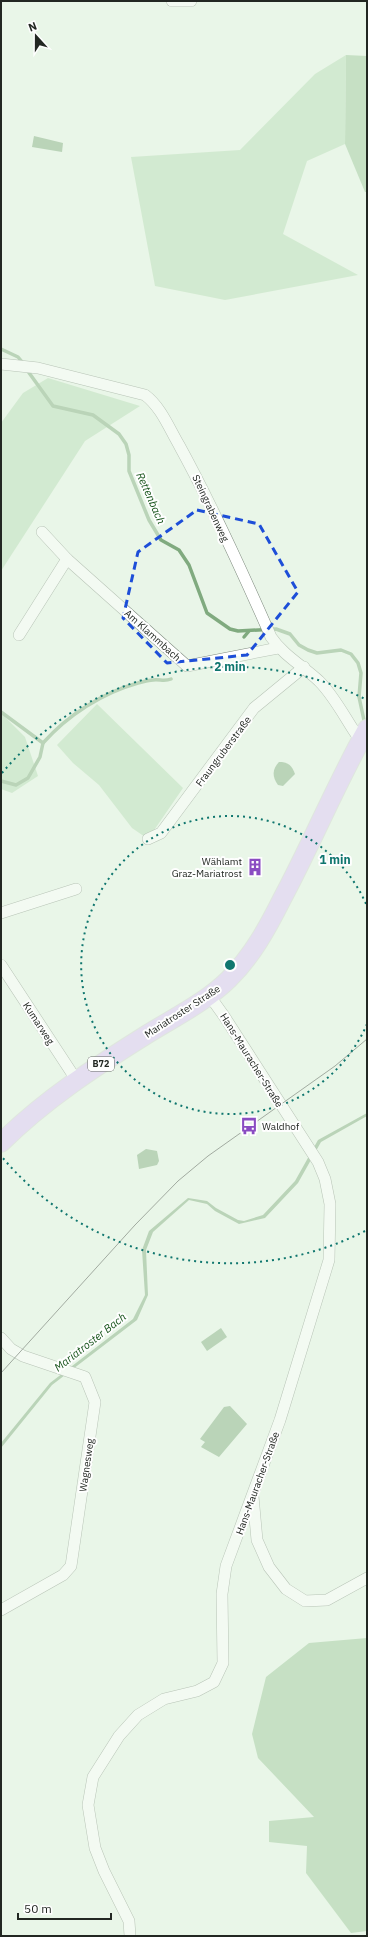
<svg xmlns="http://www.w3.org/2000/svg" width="368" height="1937" viewBox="0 0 368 1937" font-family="'IBM Plex Sans',sans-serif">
  <rect width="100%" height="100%" fill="#e9f5e8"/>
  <!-- green -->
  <g fill="#b7dcb6">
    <polygon points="346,55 345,144 307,161 283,234 358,275 225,300 155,286 131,157 240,150 315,74"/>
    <polygon points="48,378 140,406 85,441 1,571 1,423 23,393"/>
    <polygon points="97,704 183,788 148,839 132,828 99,785 73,763 57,745"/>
    <polygon points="1,713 25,737 38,776 12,793 1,789"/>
  </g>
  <!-- forest -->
  <g fill="#9bc69a">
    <polygon points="346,55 367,56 367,192 365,192 345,144"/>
    <polygon points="367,1638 367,1931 351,1933 306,1873 307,1846 269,1842 269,1821 314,1817 258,1758 252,1734 266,1677 309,1643"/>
  </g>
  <!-- water -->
  <g fill="#80aa7f">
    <polygon points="34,136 63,143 62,152 32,147"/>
    <path d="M279,762C289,762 292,766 295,774L283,786L278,785C272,777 272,769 279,762Z"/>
    <polygon points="367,1113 367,1116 321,1142 298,1183 265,1218 239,1224 215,1211 207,1204 189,1200 153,1232 146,1250 148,1295 137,1320 52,1385 1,1448 1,1443 50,1383 133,1319 145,1295 142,1250 149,1231 188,1198 207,1201 216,1208 238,1220 244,1221 263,1215 295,1181 318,1140"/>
    <polygon points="146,1149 157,1151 159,1161 157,1165 139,1169 137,1155"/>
    <polygon points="221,1328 227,1337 207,1351 201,1342"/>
    <polygon points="230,1406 247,1424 219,1457 201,1447 205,1442 200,1439 224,1407"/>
  </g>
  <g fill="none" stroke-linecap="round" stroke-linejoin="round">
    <!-- stream -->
    <g stroke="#80aa7f" stroke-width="3.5">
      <polyline points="1,349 18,357 23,363"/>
      <polyline points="27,370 53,406 93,415 119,434 126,444 129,455 129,471 149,520 161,540 179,550 189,565 207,613 230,629 238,631 276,629 290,634 299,645 308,650 317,653 341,650 351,654 358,663 361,673 359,697 365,725"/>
      <polyline points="244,637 249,631"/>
      <path d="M1,712L43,743C68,715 102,693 138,683C143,682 148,680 153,680C160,679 164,682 171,679"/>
      <polyline points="1,781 16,785 28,778 40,757 43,743"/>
    </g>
    <!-- street casing -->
    <g stroke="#7d897d" stroke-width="12">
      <g id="street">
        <polyline points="172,1 191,1"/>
        <path d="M1,364L38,368L145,395C161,407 169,428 179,445C213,507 243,573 271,637C283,655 303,666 319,681C334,696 344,716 356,734L362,737"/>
        <polyline points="42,532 67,559 187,666 278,648"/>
        <polyline points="19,635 67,559"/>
        <polyline points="148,839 161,833 254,708 304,667"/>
        <polyline points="1,913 76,889"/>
        <polyline points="1,965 77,1081"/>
        <polyline points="1,1338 11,1349 23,1356 85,1377 95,1402 71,1566 63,1575 1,1610"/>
        <polyline points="253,1496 257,1540 269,1567 286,1589 305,1601 327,1600 367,1578"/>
        <polyline points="130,1936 129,1921 104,1871 95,1848 88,1805 93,1777 119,1736 138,1715 164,1699 197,1691 214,1682 223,1663 222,1594 226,1566 280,1420 329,1260 330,1204 325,1179 318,1162 224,1016 209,995"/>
      </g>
    </g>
    <!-- primary casing -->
    <g stroke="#d3d4d3" stroke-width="20">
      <path id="primary" d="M1,1143C44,1100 95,1067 146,1035C173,1018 206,1002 229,979C252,956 267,929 282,899C312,843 336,784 367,729"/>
    </g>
    <!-- street -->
    <use href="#street" stroke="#fff" stroke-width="11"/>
    <!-- primary -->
    <use href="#primary" stroke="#ddc1fb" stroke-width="18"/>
    <!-- tram -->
    <polyline stroke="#4a504a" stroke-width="1" points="1,1373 135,1225 178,1181 208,1156 335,1066 367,1039"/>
  </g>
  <!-- marked area -->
  <path d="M0 0H368V1937H0ZM197,510L259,524L298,592L247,655L167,663L123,618L138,552Z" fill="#e9f5e8" fill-opacity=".55" fill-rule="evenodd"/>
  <path fill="none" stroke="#1d4ed8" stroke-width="3" stroke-dasharray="8 5" stroke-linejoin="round" d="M197,510L259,524L298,592L247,655L167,663L123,618L138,552Z"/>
  <!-- distance rings -->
  <g fill="none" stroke="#0f766e" stroke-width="2" stroke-dasharray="2 4">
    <path d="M367 1024A149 149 0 1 1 367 906"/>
    <path d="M365 1231A298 298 0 0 1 2 1157M2 773A298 298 0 0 1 365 699"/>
  </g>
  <!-- icons -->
  <defs>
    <g id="building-bare" transform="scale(1.38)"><path d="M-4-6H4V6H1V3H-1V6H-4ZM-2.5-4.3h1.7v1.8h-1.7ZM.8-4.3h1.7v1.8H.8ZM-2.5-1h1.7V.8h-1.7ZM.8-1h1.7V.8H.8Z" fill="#8a4cc2" stroke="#fefefe" stroke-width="2.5" paint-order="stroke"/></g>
    <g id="bus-bare" transform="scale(1.38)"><path d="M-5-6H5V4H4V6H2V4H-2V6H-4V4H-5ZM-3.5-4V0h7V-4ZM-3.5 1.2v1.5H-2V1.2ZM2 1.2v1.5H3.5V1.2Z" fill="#8a4cc2" stroke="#fefefe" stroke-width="2.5" paint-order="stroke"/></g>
  </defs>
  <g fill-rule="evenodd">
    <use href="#building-bare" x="255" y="867"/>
    <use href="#bus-bare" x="249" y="1126"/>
  </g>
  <g text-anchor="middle" stroke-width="4" stroke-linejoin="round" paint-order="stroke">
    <!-- shield labels -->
    <rect fill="#fefefe" stroke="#646864" stroke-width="1" x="88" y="1057" width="26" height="14" rx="3"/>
    <g font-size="9" font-weight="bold" fill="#222722">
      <text x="101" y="1067">B72</text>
    </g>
    <!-- street labels -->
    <g font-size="10" fill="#222722" stroke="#fefefe">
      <text transform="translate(211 508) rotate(65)" y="4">Steingrabenweg</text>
      <text transform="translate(153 635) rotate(42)" y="4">Am Klammbach</text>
      <text transform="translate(223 751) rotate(-53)" y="4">Fraungruberstraße</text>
      <text transform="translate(182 1011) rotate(-33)" y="4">Mariatroster Straße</text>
      <text transform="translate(39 1023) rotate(57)" y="4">Kumarweg</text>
      <text transform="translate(252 1060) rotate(58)" y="4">Hans-Mauracher-Straße</text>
      <text transform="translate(86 1465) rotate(-82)" y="4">Wagnesweg</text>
      <text transform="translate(257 1483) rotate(-70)" y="4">Hans-Mauracher-Straße</text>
    </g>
    <!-- poi labels -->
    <g font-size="10" fill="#222722" stroke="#fefefe" text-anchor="end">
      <text x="242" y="865">Wählamt<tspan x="242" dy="12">Graz-Mariatrost</tspan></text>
      <text x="262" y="1130" text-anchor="start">Waldhof</text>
    </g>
    <!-- water labels -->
    <g font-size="11" font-style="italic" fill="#16531a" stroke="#fefefe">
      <text transform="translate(151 498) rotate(66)" y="4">Rettenbach</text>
      <text transform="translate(90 1342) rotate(-38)" y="4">Mariatroster Bach</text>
    </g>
  </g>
  <circle cx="230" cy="965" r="6" fill="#0f766e" stroke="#fefefe" stroke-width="2"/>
  <g font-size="12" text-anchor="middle" font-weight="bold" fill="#0f766e" stroke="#fefefe" stroke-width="4" stroke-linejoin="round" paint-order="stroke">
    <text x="230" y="671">2 min</text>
    <text x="335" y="864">1 min</text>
  </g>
  <!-- border -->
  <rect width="368" height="1937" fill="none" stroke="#222722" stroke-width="4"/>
  <!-- north arrow -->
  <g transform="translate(36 36) rotate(339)" stroke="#fefefe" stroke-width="3" paint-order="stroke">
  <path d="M0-3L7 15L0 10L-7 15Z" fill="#222722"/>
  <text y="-6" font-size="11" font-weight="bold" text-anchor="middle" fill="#222722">N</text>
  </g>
  <!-- scale -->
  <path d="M18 1913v6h93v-6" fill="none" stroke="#222722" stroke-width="2"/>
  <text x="24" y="1913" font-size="12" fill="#222722" stroke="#fefefe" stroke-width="3" paint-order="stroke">50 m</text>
</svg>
